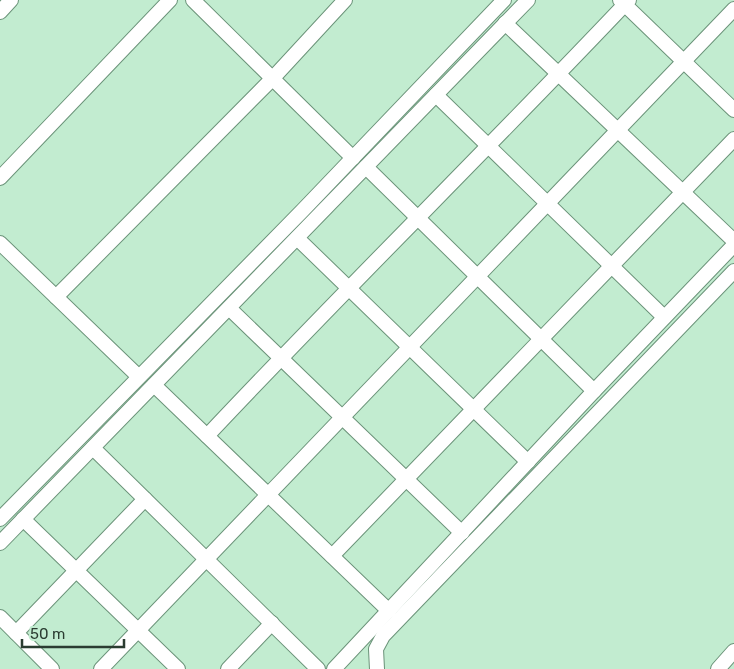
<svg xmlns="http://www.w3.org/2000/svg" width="734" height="669" viewBox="0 0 734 669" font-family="Rubik,sans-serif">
  <rect width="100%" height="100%" fill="#c2ecd0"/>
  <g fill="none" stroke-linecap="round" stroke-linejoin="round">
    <!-- minor casing -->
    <g stroke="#6b9379" stroke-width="16">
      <g id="minor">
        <polyline points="193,0 353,158"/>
        <polyline points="620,0 734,110"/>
        <polyline points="0,12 11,0"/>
        <polyline points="505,23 734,241"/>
        <polyline points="436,95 664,317"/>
        <polyline points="366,167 594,391"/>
        <polyline points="0,178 170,0"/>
        <polyline points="297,238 528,462"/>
        <polyline points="0,243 138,376"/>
        <polyline points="56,297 273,78 345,0"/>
        <polyline points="229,308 462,533"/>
        <polyline points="154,385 389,611"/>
        <path d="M207,436C346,288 490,147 629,0"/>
        <polyline points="93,448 318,669"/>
        <polyline points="0,519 303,210 504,0"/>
        <polyline points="23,519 178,669"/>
        <polyline points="0,543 528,0"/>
        <polyline points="332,556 734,139"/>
        <polyline points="0,617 52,669"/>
        <polyline points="16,633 145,499"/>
        <polyline points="101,669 734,9"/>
        <polyline points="228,669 272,623"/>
        <polyline points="334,669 594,391 734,245"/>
        <polyline points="377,669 376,649 383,636 734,271"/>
        <polyline points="718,669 734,651"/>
      </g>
    </g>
    <!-- minor -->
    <use href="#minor" stroke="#fff" stroke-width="14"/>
  </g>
  <!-- scale -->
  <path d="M22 639v8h102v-8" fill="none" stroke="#2b3c31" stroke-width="2.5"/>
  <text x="30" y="639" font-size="15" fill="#2b3c31" stroke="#c2ecd0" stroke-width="4" paint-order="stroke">50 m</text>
</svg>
